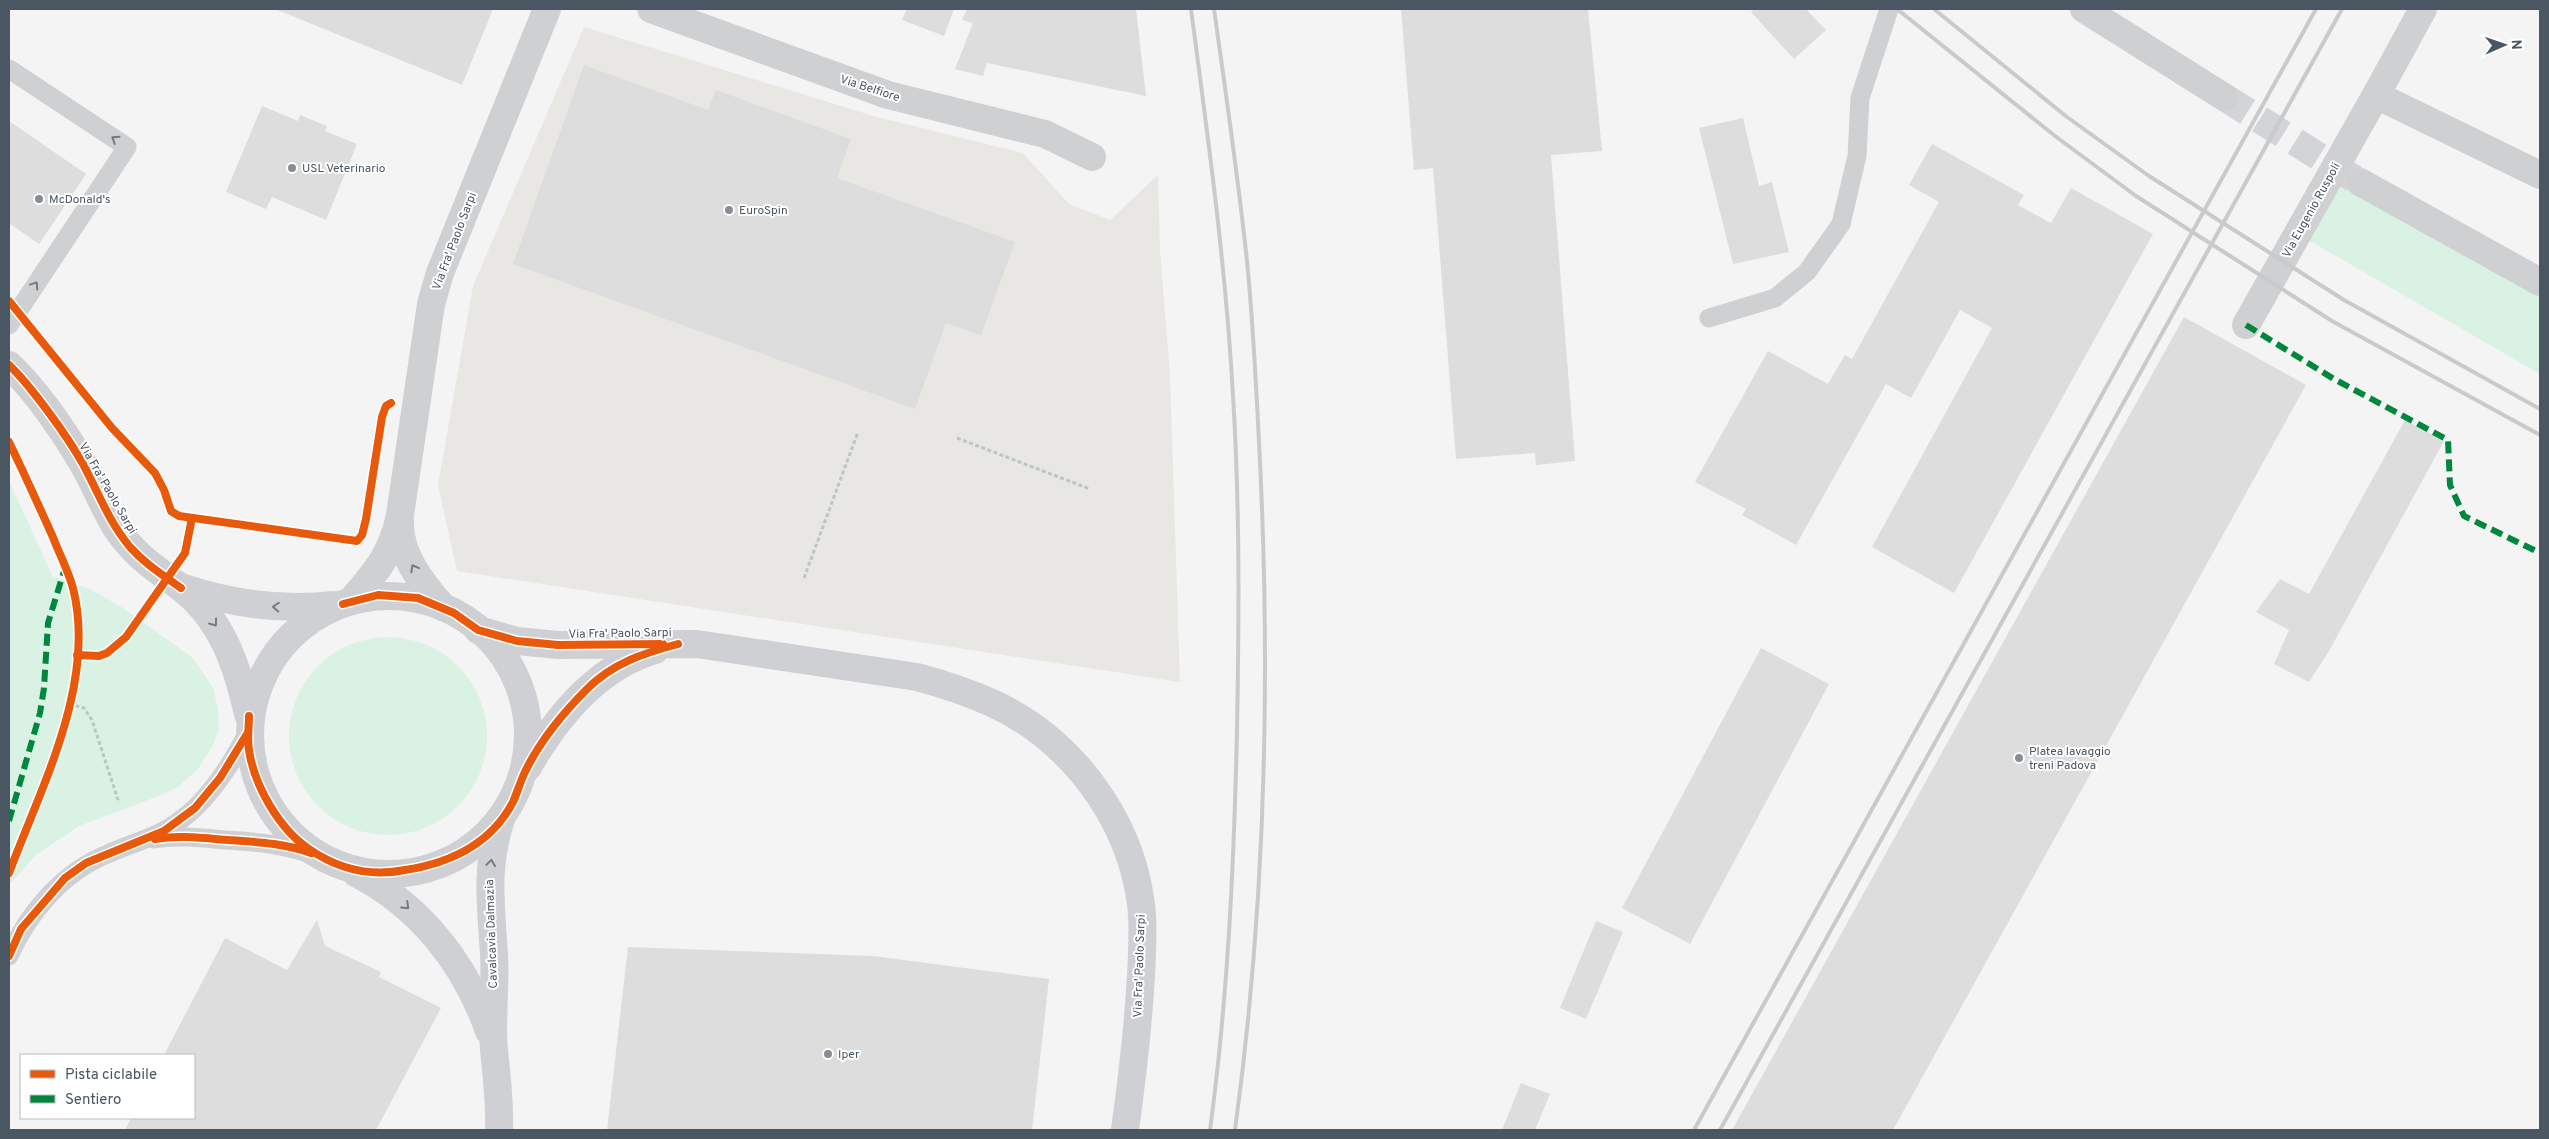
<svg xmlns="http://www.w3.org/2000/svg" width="2549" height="1139" viewBox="0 0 2549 1139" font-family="Overpass,sans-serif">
  <rect width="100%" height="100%" fill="#f4f4f4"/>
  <!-- commercial -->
  <polygon fill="#e8e7e3" points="584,27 877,117 1023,153 1069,204 1110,220 1158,175 1160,251 1170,375 1180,682 457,571 438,485 473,286"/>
  <!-- green -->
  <g fill="#d9f2e3">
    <polygon points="2326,176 2499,269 2540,297 2540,374 2291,230"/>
    <polygon points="9,481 53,577 90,589 123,608 193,658 213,688 218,709 219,730 212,747 198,769 178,787 159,796 79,826 36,855 9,885"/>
    <circle cx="388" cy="736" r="99"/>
  </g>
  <!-- building -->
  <g fill="#ddddde">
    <polygon points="275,9 493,9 462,85"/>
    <polygon points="907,9 954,9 944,36 902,20"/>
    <polygon points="967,9 1136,9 1146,96 987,63 983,76 955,69 973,23 962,20"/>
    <polygon points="1401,9 1588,9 1602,151 1551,155 1575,461 1536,465 1535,453 1456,459 1433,168 1414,170"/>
    <polygon points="1755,9 1806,9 1826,30 1794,59 1751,12"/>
    <polygon points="584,65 708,110 716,90 851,139 837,178 1015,242 981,335 946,323 915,409 513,264"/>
    <polygon points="262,106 298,121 300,115 327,126 325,131 357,144 326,220 272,197 266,209 226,192"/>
    <polygon points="1743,118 1759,186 1772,182 1789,252 1733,264 1699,128"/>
    <polygon points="9,121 86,174 39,244 9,223"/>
    <polygon points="1932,144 2024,195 2018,205 2051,223 2071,188 2153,234 1954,593 1872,547 1992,328 1960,310 1911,398 1886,384 1796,545 1742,515 1746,509 1695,482 1768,351 1828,384 1845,355 1852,359 1939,202 1909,185"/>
    <polygon points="2184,317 2306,385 1893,1130 1732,1130"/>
    <polygon points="2405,420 2444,441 2329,651 2309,682 2274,664 2289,630 2256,612 2280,579 2309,594"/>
    <polygon points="1761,648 1829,684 1690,944 1622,908"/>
    <polygon points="317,920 325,946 381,972 379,977 441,1008 376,1130 125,1130 131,1118 194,1118 194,1055 164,1055 225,938 287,970"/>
    <polygon points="1596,921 1623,932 1586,1019 1560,1008"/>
    <polygon points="628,947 873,956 1049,979 1032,1130 607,1130"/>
    <polygon points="1521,1083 1550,1094 1535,1130 1502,1130"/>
  </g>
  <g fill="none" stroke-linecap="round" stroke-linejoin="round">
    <!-- street-tunnel -->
    <polyline stroke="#d2d4d7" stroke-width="28" stroke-dasharray="28 14" stroke-linecap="butt" points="2224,97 2356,180"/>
    <!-- path -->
    <g stroke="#bcc7c4" stroke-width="3" stroke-dasharray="4 2.5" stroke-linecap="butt">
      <polyline points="957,438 1090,489"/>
      <polyline points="804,578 858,432"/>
      <polyline points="69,704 84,708 92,720 119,803"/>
    </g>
    <!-- lane -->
    <g stroke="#ced0d2" stroke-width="19">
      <polyline points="9,69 127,147 9,325"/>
      <polyline points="1709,318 1775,298 1807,272 1841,224 1857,156 1860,98 1889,9"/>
      <path d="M154,839C178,835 202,838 226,840C259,842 289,845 320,857"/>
      <path d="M9,956C29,911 64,871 110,853C135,842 161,836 182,819C211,797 232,763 248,732"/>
    </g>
    <!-- street -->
    <g stroke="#ced0d2" stroke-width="28">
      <polyline points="651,9 888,95 1045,134 1092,157"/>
      <polyline points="2084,9 2224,97"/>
      <polyline points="2423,9 2376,95 2540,175"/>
      <polyline points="2360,182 2540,282"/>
      <polyline points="2246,325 2376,95"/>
      <path d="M400,522C399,554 422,584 443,607"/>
      <path d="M351,601C376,572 392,554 400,515L431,304L440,273L547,9"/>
    </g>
    <!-- secondary -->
    <g stroke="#ced0d4" stroke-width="28">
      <path d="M9,365C35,389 64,431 82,462C95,484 103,507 117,529C138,559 153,566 180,587C222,619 237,665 248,714"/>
      <path d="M184,588C233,604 282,611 334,605"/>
      <circle cx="389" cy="735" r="139"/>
      <path d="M478,630L517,641L558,645L697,644L917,677C943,684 968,692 992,703C1071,739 1130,818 1141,904C1144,928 1142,952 1141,976C1138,1028 1132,1079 1125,1130"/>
      <path d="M528,767C557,716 597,667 655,650"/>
      <path d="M356,873C420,906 465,963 489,1031"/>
      <path d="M499,1130C500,1103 497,1078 494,1050C491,1019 496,987 494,955C491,904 485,869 501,819"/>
    </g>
    <!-- rail -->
    <g stroke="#c9cacc" stroke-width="4">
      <path d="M1191,9C1208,138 1226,267 1233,396C1240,508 1239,619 1237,730C1234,864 1228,997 1210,1130"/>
      <path d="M1214,9C1226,93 1238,177 1247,261C1253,321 1256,382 1259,442C1271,670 1266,903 1235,1130"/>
      <polyline points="1897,9 2055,136 2136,196 2332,321 2540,435"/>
      <polyline points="1934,9 2067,117 2149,176 2344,300 2540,409"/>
      <polyline points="1694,1130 2316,9"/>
      <polyline points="1720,1130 2342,9"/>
    </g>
    <!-- quiet -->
    <g stroke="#00873e" stroke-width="6" stroke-dasharray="12 6" stroke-linecap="butt">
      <polyline points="2246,325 2334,379 2448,440 2450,485 2464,516 2540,553"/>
      <polyline points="9,821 40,713 44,688 48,623 65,568"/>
    </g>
    <!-- cycleway casing -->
    <g stroke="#fff" stroke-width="11">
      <g id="cycleway">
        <polyline points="9,301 112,428 155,473 164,490 171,511 179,516 357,541 362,535 366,519 382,417 386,406 391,403"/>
        <path d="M9,365C31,386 68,437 83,464C98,492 109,522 130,547C145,564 163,575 181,588"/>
        <path d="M9,442C24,473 38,504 52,535C59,553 68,570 73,588C97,683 41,787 9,873"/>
        <polyline points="343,604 378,595 418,598 454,613 478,630 517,641 558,645 663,644"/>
        <polyline points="77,655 99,656 107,653 126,637 185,553 192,518"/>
        <path d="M249,716C249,727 247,739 249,750C254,785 279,829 309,849C338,869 370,877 405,870C450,863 491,844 513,802C517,793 520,783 524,774C539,742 563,713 587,689C613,663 644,653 678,644"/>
        <path d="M155,839C179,835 203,838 228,840C256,842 284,843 311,853"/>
        <polyline points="9,956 21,929 65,878 86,863 164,831 195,808 220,778 247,734"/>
      </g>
    </g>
    <!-- cycleway -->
    <use href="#cycleway" stroke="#e8590c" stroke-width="8"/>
  </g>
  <!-- one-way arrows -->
  <defs><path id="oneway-chevron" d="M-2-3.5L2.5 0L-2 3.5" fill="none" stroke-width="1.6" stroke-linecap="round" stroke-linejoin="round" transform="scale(1.25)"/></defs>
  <g stroke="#727b83">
    <use href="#oneway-chevron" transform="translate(115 139) rotate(-147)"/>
    <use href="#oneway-chevron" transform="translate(35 285) rotate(-56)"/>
    <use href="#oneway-chevron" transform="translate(414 568) rotate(-118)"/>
  </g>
  <g stroke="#727b84">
    <use href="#oneway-chevron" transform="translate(276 607) rotate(-176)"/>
    <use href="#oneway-chevron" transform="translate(214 623) rotate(54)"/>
    <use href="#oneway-chevron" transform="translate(491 863) rotate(-82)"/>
    <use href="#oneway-chevron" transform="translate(406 906) rotate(43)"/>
  </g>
  <!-- markers -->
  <g fill="#868d94" stroke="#fff" stroke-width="2">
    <circle cx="292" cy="168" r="5"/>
    <circle cx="39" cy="199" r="5"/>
    <circle cx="729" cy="210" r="5"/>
    <circle cx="2019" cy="758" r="5"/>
    <circle cx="828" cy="1054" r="5"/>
  </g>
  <g text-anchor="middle" stroke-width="4" stroke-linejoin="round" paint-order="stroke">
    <!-- street labels -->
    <g font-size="12" fill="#4a5661" stroke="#fff">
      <text transform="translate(870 88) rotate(18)" y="4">Via Belfiore</text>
      <text transform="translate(2311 210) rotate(-61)" y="4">Via Eugenio Ruspoli</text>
      <text transform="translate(454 241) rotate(-69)" y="4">Via Fra' Paolo Sarpi</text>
      <text transform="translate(108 488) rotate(60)" y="4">Via Fra' Paolo Sarpi</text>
      <text transform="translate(620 633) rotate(-1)" y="4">Via Fra' Paolo Sarpi</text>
      <text transform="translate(491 934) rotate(-92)" y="4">Cavalcavia Dalmazia</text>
      <text transform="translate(1139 966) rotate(-88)" y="4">Via Fra' Paolo Sarpi</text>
    </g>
    <!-- poi labels -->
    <g font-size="12" fill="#4a5661" stroke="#fff" text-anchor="start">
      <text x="302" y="172">USL Veterinario</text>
      <text x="49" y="203">McDonald's</text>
      <text x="739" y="214">EuroSpin</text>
      <text x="2029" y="755">Platea lavaggio<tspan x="2029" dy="14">treni Padova</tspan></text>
      <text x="838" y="1058">Iper</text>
    </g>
  </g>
  <!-- border -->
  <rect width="2549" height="1139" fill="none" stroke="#4a5661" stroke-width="20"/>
  <!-- legend -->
  <rect x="20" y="1054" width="175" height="65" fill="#ffffff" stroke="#b7bbc0"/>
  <rect x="30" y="1070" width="25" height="8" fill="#e8590c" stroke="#b7bbc0"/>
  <text x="65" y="1079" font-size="15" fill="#4a5661">Pista ciclabile</text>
  <rect x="30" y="1095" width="25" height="8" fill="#00873e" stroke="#b7bbc0"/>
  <text x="65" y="1104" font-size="15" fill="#4a5661">Sentiero</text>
  <!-- north arrow -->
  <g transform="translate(2504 45) rotate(88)" stroke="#ffffff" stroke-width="4" paint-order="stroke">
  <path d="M0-4L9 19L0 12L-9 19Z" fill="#4a5661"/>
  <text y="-8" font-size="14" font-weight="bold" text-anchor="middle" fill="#4a5661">N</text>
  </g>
</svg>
